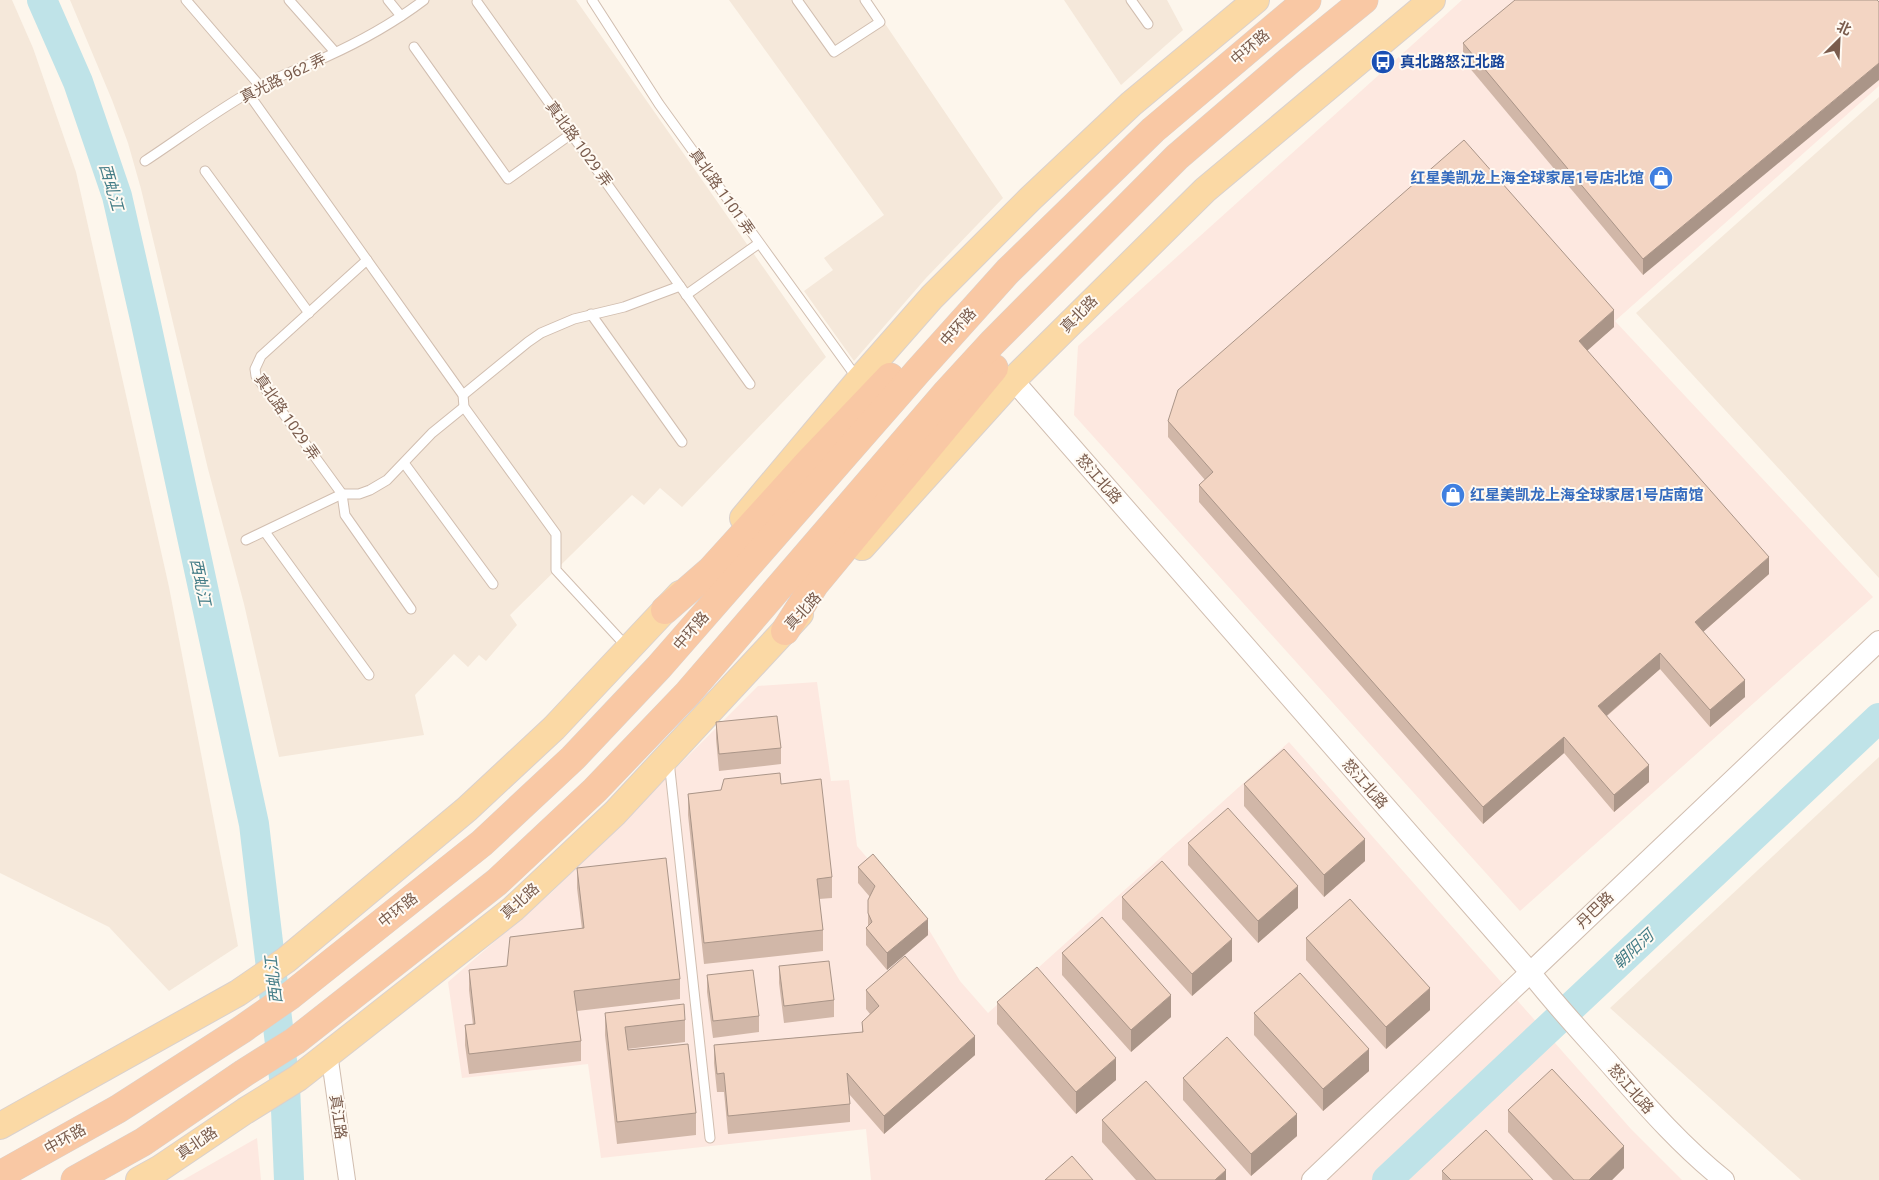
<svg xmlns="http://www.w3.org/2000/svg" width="1879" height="1180" viewBox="0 0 1879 1180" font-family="Roboto,'Noto Sans SC',sans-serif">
  <rect width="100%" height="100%" fill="#fdf6ec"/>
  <!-- residential -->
  <g fill="#f5e8da">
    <polygon points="0,0 12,0 33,48 76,172 169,587 238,946 169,991 109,927 0,873"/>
    <polygon points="70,0 576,0 826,357 682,507 660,488 644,505 632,495 510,615 517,625 486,661 479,655 468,667 454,654 415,695 424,735 279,757 244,604 208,469 141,189 128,143 112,100"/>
    <polygon points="729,0 869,0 1003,198 926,278 854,361 804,291 833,270 824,258 884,215"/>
    <polygon points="1064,0 1167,0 1183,30 1121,85"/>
    <polygon points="1879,97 1879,578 1636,313"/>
    <polygon points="1879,757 1879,1180 1801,1180 1610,1008"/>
  </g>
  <!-- commercial -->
  <g fill="#fde8e0">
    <polygon points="1462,0 1879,0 1879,86 1615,321 1873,597 1520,911 1074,415 1078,346"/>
    <polygon points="817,682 831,781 849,780 857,846 929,930 960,981 988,1013 1289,742 1631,1129 1682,1180 871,1180 866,1129 601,1158 588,1064 462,1078 448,982 552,892 758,686"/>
    <polygon points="257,1138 261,1180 183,1180"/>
  </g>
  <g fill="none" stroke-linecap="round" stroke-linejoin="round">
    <!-- river -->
    <g stroke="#bfe3e8" stroke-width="30">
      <polyline points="42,0 78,82 117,196 145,319 254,824 285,1086 289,1180"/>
      <polyline points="1387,1180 1879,718"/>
    </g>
    <!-- service casing -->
    <g stroke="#d1beb0" stroke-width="11">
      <g id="service">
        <polyline points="186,0 260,86"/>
        <polyline points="289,0 335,52"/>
        <polyline points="388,0 401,16"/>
        <polyline points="592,0 659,104 857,378"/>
        <polyline points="797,0 834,52 880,22 865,0"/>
        <polyline points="1131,0 1148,24"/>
        <polyline points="477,2 750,384"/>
        <polyline points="414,47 508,179 571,134"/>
        <polyline points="248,93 463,395 464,407 556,534 556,570 627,647"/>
        <path d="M145,161C183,136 220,108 260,86C281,75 304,67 326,57C359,42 395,22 424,0"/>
        <polyline points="205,171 309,313"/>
        <polyline points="367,260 261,356 255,369 256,376 342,494 345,515 411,609"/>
        <polyline points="686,295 758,244"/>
        <polyline points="591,314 682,442"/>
        <polyline points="463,395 528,342 541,333 574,319 624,307 680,286"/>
        <polyline points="404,463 493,584"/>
        <polyline points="265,532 369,675"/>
        <polyline points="246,540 342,494 359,494 370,490 387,480 432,433 464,407"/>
        <polyline points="669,761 710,1138"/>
      </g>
    </g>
    <!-- minor casing -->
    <g stroke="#d1beb0" stroke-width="18">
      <polyline id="minor" points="329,1053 347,1180"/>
    </g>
    <!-- tertiary casing -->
    <g stroke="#d1beb0" stroke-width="22">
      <g id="tertiary">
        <path d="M1013,380L1530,972C1554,1003 1581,1032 1607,1061C1644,1103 1680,1145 1724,1180"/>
        <polyline points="1312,1180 1879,641"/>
      </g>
    </g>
    <!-- primary casing -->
    <g stroke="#dad1cd" stroke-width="28">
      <g id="primary">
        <polyline points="743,518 859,380 932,297 1030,199 1131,104 1256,0"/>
        <polyline points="862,547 1013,380 1205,190 1432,0"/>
        <polyline points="0,1126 238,993 286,960 467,809 554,728 680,594"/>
        <polyline points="139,1180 159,1169 245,1111 298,1078 513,909 615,813 800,614"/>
      </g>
    </g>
    <!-- trunk casing -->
    <g stroke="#dad1cd" stroke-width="29">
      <g id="trunk">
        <polyline points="665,610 711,570 808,463 890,377"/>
        <polyline points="785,631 815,584 994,368"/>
        <polyline points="0,1175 118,1109 241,1030 291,995 482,843 573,758 659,667 919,370 1008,271 1153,130 1307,0"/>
        <polyline points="75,1180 143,1142 244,1073 295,1041 497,882 595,790 688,693 947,392 992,343 1177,157 1290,60 1364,0"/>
      </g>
    </g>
    <!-- service -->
    <use href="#service" stroke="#fff" stroke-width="9"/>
    <!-- minor -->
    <use href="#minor" stroke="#fff" stroke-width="16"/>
    <!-- tertiary -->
    <use href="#tertiary" stroke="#fff" stroke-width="20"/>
    <!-- primary -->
    <use href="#primary" stroke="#fbd9a5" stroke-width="26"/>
    <!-- trunk -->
    <use href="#trunk" stroke="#f9c8a4" stroke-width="28"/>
  </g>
  <!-- wall -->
  <g fill="#d1b7a8">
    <polygon points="1877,0 1643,275 1463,60 1463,43"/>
    <polygon points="1614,327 1587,350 1769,574 1703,632 1745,697 1710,727 1660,669 1607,716 1649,782 1614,812 1564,753 1483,824 1199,502 1199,485 1205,480 1168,437 1168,421"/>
    <polygon points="716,722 781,748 781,764 719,771 716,739"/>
    <polygon points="781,784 832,877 832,898 819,899 823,930 823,951 704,964 688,815 688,794"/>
    <polygon points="1244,784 1365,861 1324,897 1244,806"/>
    <polygon points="1188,843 1298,908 1258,943 1188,865"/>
    <polygon points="858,867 928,935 887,970 866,945 866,928 868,926 868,913 870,897 858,883"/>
    <polygon points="577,868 680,979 680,999 577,1011 581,1041 581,1061 469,1074 465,1045 465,1025 473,1025 469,990 469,970 507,966 582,929 577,888"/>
    <polygon points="1122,897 1232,961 1192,996 1122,919"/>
    <polygon points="1306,938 1430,1010 1386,1049 1306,960"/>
    <polygon points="1062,953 1171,1017 1131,1052 1062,975"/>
    <polygon points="779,966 834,1000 834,1017 784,1023 779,983"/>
    <polygon points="707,975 759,1016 759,1032 713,1038 707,992"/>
    <polygon points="866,990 975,1055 884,1134 849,1094 850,1104 850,1122 728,1134 724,1092 717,1092 714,1063 714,1045 862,1032 862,1022 870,1014 866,1009"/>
    <polygon points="997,1002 1116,1080 1076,1114 997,1024"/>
    <polygon points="605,1013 685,1020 685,1042 627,1049 696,1113 696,1135 617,1144 605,1035"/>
    <polygon points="1254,1013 1369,1071 1323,1111 1254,1035"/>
    <polygon points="1183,1078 1297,1136 1251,1176 1183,1100"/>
    <polygon points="1508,1110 1624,1168 1612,1180 1553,1180 1508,1132"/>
    <polygon points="1102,1120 1226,1180 1136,1180 1102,1142"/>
    <polygon points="1442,1171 1533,1180 1442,1180"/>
  </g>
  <!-- shaded-wall -->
  <g fill="#aa9588">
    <polygon points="1879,63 1879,80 1643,275 1643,259"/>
    <polygon points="1614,310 1614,327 1579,358 1579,341"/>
    <polygon points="1769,557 1769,574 1695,639 1695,622"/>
    <polygon points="1660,653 1660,669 1598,723 1598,706"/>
    <polygon points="1745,680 1745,697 1710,727 1710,710"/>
    <polygon points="1564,737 1564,753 1483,824 1483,807"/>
    <polygon points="1649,765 1649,782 1614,812 1614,795"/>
    <polygon points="1365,839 1365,861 1324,897 1324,875"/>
    <polygon points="1298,886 1298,908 1258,943 1258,921"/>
    <polygon points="928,919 928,935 887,970 887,953"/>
    <polygon points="1232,939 1232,961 1192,996 1192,974"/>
    <polygon points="1430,988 1430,1010 1386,1049 1386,1027"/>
    <polygon points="1171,995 1171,1017 1131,1052 1131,1030"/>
    <polygon points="975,1036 975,1055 884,1134 884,1116"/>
    <polygon points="1369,1049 1369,1071 1323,1111 1323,1089"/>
    <polygon points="1116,1058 1116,1080 1076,1114 1076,1092"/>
    <polygon points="1297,1114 1297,1136 1251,1176 1251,1154"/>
    <polygon points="1624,1146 1624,1168 1612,1180 1589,1180"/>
    <polygon points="1226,1170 1226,1180 1215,1180"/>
  </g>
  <!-- building -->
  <g fill="#f3d5c3" stroke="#aa9588">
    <polygon points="1515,0 1877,0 1879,2 1879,63 1643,259 1463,43"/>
    <polygon points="1464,140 1614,310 1579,341 1769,557 1695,622 1745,680 1710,710 1660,653 1598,706 1649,765 1614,795 1564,737 1483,807 1199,485 1213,472 1168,421 1178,390"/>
    <polygon points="777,716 781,748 719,754 716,722"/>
    <polygon points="1284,749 1365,839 1324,875 1244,784"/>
    <polygon points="780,773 781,784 821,779 832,877 817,879 823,930 704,943 688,794 721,790 724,779"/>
    <polygon points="1228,808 1298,886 1258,921 1188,843"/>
    <polygon points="873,854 928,919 887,953 866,928 872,922 868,913 868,900 875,886 858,867"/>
    <polygon points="666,858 680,979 574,991 581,1041 469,1054 465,1025 475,1024 469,970 507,966 510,937 584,928 577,868"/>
    <polygon points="1162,861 1232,939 1192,974 1122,897"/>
    <polygon points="1350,899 1430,988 1386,1027 1306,938"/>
    <polygon points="1102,917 1171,995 1131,1030 1062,953"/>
    <polygon points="905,956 975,1036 884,1116 847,1073 850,1104 728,1116 724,1073 717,1074 714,1045 863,1032 862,1022 879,1006 866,990"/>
    <polygon points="829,961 834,1000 784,1006 779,966"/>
    <polygon points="1037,967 1116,1058 1076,1092 997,1002"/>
    <polygon points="753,970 759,1016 713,1021 707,975"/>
    <polygon points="1300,973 1369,1049 1323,1089 1254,1013"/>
    <polygon points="684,1004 685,1020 625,1027 628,1050 688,1044 696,1113 617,1122 605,1013"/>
    <polygon points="1227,1037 1297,1114 1251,1154 1183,1078"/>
    <polygon points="1552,1069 1624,1146 1589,1180 1574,1180 1508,1110"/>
    <polygon points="1146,1081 1226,1170 1215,1180 1156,1180 1102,1120"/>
    <polygon points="1486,1130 1533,1180 1451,1180 1442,1171"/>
    <polygon points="1072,1156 1093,1180 1045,1180"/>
  </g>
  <!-- icons -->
  <defs>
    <g id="bus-disc" transform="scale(1.25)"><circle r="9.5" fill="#1a4fb4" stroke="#fffaf3"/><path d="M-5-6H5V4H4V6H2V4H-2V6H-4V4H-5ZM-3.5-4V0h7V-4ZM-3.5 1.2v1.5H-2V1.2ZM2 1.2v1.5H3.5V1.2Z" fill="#fff"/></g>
    <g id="shop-disc" transform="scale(1.25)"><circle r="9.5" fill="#3f7fe0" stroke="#fffaf3"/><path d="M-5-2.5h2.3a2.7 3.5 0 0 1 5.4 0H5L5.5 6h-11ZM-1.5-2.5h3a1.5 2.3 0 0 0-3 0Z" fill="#fff"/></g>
  </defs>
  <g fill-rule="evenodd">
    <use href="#bus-disc" x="1383" y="62"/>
    <use href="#shop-disc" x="1661" y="178"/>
    <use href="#shop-disc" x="1453" y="495"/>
  </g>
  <g text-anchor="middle" stroke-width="4" stroke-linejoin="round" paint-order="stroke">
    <!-- street labels -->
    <g font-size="15" fill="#7a5c4d" stroke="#fffaf3">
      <text transform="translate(1250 47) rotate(-40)" y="5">中环路</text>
      <text transform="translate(283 78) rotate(-26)" y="5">真光路 962 弄</text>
      <text transform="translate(579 144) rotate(54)" y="5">真北路 1029 弄</text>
      <text transform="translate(722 192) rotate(55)" y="5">真北路 1101 弄</text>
      <text transform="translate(1079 314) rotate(-45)" y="5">真北路</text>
      <text transform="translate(958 327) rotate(-48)" y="5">中环路</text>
      <text transform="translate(287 417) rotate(55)" y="5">真北路 1029 弄</text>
      <text transform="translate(1099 479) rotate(49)" y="5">怒江北路</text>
      <text transform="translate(803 611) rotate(-47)" y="5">真北路</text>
      <text transform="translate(691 631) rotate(-49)" y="5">中环路</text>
      <text transform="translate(1365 784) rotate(49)" y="5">怒江北路</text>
      <text transform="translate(520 901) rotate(-42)" y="5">真北路</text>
      <text transform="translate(398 910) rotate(-38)" y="5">中环路</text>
      <text transform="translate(1595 910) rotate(-44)" y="5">丹巴路</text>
      <text transform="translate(1631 1089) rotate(49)" y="5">怒江北路</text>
      <text transform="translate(338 1117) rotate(82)" y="5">真江路</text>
      <text transform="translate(65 1139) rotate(-29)" y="5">中环路</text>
      <text transform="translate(197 1143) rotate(-34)" y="5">真北路</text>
    </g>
    <!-- transit labels -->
    <g font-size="15" font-weight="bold" fill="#164399" stroke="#fffaf3" text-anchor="start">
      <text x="1400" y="67">真北路怒江北路</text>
    </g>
    <!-- shop labels -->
    <g font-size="15" font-weight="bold" fill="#366cbe" stroke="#fffaf3" text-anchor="end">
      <text x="1644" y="183">红星美凯龙上海全球家居1号店北馆</text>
      <text x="1470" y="500" text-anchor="start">红星美凯龙上海全球家居1号店南馆</text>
    </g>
    <!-- water labels -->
    <g font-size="16" font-style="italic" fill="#437c86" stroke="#fffaf3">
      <text transform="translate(112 187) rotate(74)" y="6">西虬江</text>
      <text transform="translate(201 582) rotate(78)" y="6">西虬江</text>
      <text transform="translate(1633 949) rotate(-43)" y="6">朝阳河</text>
      <text transform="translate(273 980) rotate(-97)" y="6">西虬江</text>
    </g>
  </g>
  <!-- north arrow -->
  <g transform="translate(1839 40) rotate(24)" stroke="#fffaf3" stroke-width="4" paint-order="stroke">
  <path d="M0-4L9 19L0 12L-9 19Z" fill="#7a5c4d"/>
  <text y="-8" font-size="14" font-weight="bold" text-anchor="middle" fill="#7a5c4d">北</text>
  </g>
</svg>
